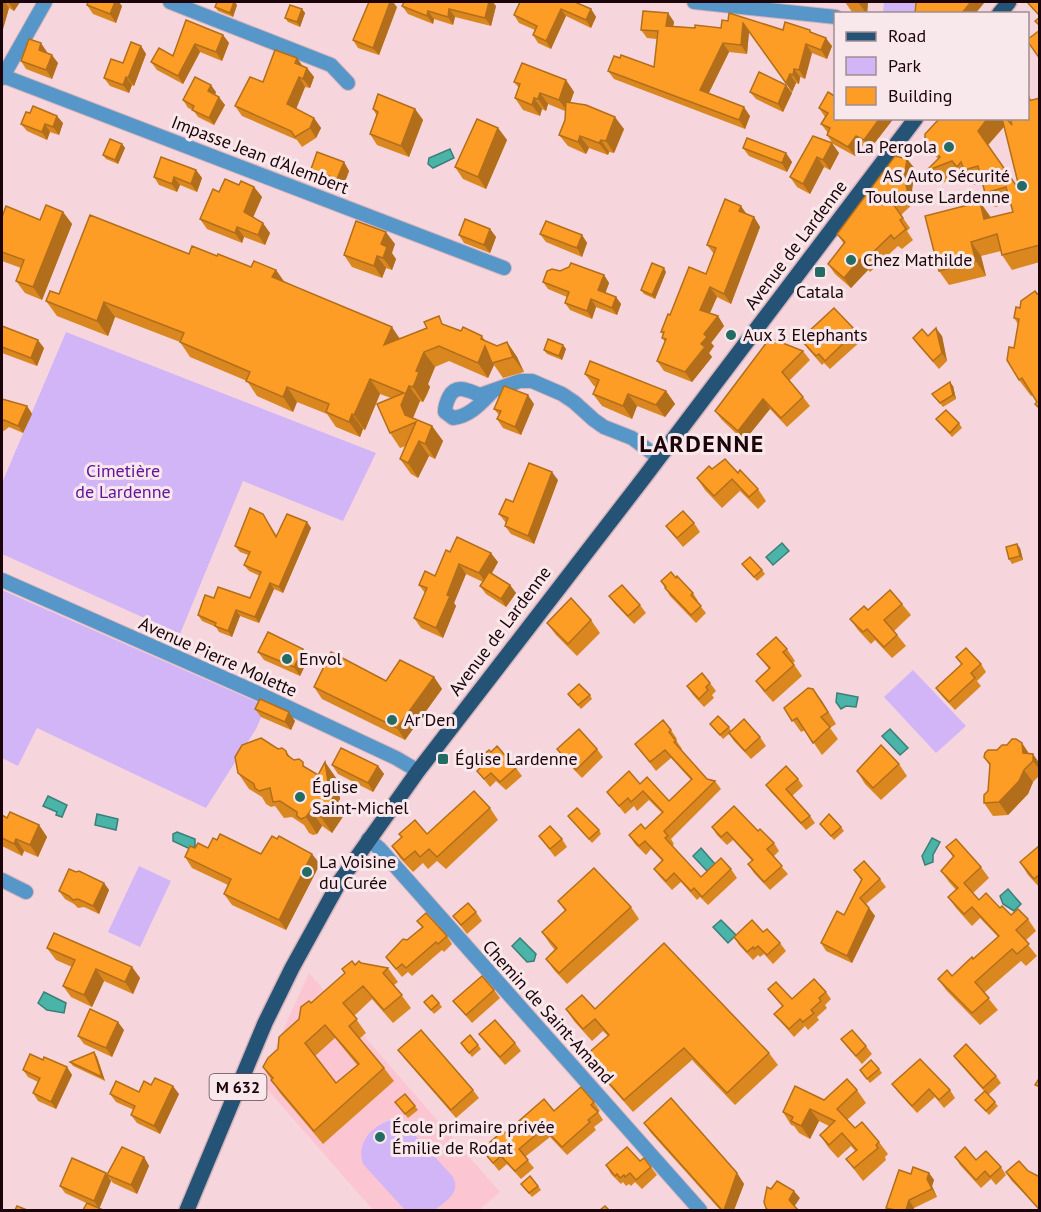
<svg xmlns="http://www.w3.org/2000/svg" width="1041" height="1212" viewBox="0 0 1041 1212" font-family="'PT Sans',sans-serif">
  <rect width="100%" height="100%" fill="#f6d6dc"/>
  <!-- built -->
  <polygon fill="#fbc6d1" points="309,973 500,1192 479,1210 373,1210 260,1081"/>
  <!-- green -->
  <g fill="#d2b5f7">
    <polygon points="884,2 924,2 923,13 883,14"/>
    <polygon points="66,332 376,453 343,521 243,481 180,634 2,554 2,483"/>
    <polygon points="2,590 266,706 256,729 206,808 37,728 18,766 2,758"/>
    <polygon points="913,670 966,726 936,753 884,697"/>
    <polygon points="139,866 171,881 140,947 108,932"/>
    <path d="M391,1120H398L405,1124L453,1177C461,1193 446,1201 435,1210H405L363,1164C356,1143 371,1126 391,1120Z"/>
  </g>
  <!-- water -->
  <g fill="#49b4a7" stroke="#3c7f78" stroke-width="1.5">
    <polygon points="450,149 454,158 433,168 428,164 429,158"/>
    <polygon points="782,543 789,551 773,565 766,557"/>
    <polygon points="837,693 858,697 856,707 846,706 841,709 836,702"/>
    <polygon points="890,729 908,748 900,755 882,736"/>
    <polygon points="48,796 67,805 62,817 56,815 57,812 43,806"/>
    <polygon points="97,814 118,819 116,830 95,825"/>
    <polygon points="177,832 195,839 195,847 190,849 173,841 173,834"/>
    <polygon points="932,838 940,842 933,855 933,862 925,865 922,856"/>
    <polygon points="701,848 715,864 707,871 693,856"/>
    <polygon points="1008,889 1021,904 1014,911 1003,904 1000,896"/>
    <polygon points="721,920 736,935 728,943 713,927"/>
    <polygon points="520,938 536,954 534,961 527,962 512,946"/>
    <polygon points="44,992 66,1003 64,1013 47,1010 38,1003"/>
  </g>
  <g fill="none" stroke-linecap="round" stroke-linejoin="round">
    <!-- minor casing -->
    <g stroke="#d3b4bb" stroke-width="16">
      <g id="minor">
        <polyline points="170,2 331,65 348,83"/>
        <polyline points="694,2 836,17"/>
        <polyline points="3,76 504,268"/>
        <polyline points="2,78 45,2"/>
        <path d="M492,392C480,404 470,416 453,418L445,412C445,406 446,403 449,397C456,383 469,391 480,395L520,381H532L562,394L574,402L594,420L604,427L632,438L659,458"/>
        <polyline points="2,580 253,691 396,758 418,771"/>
        <polyline points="368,839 380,849 700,1210"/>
        <polyline points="2,880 26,892"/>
      </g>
    </g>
    <!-- primary casing -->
    <g stroke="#d3b4bb" stroke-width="18">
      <g id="primary">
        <polyline points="999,14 1009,2"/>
        <polyline points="187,1210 265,1023 292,968 340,881 418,771 643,479 916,118"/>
      </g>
    </g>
    <!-- minor -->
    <use href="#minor" stroke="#5696c9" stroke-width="14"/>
    <!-- primary -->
    <use href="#primary" stroke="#255376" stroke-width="15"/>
  </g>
  <!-- wall -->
  <g fill="#da8720" fill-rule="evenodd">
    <polygon points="2,2 20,2 14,11 9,8 3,29 2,28"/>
    <polygon points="215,2 235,2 237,5 233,17 218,11 215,7 217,2"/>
    <polygon points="520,2 591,9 596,17 591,28 566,16 551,49 538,43 533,35 535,30 519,23 514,15"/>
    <polygon points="845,2 868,2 867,14 852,12"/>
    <polygon points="87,5 122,6 116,23 93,14"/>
    <polygon points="402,6 496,6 491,26 455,17 453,25 434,19 433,24 408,14"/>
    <polygon points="397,7 379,55 358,48 353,40"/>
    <polygon points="302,9 305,13 300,27 288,22 285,18"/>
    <polygon points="668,13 674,22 673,26 695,28 783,30 812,32 832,46 827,59 812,53 805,79 800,77 799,84 796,83 792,92 749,32 747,54 729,52 708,93 750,116 745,129 614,79 608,71 620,58 654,67 657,39 647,38 641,30"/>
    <polygon points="186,20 223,35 229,43 222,61 200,52 183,84 157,70 151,62 173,56"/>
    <polygon points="141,46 146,54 134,86 132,85 129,93 110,86 104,78 123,63"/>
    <polygon points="47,52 47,53 58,63 52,79 26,69 21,61"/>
    <polygon points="297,58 302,66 307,68 314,77 310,88 305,87 296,109 314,118 321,128 316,138 302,147 297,140 242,116 235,106 263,82"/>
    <polygon points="566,80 574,92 570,103 624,129 614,153 609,152 608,155 589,148 586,154 568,146 559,135 565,120 565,111 548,104 546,111 542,109 540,116 523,110 515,98 519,88 514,82"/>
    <polygon points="786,85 792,93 783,112 756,99 750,92"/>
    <polygon points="216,92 215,95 225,105 214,125 198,117 193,110 188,108 183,100"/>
    <path d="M1029,95L1031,100L1040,98V262L1012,270L1002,255L1001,251L981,256L986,276L949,285L939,271L990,216V218L1013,212L1010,203L995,207L985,193L982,182L974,185L970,178L967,181L962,176L936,185L926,171L938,159L925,142L1012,125ZM1004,127L1020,191L988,145Z"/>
    <polygon points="836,97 836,118 894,118 870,149 863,145 855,156 833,144 827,135 828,133 821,124 825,117 819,108"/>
    <polygon points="373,109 415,109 423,120 409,157 377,145 370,134 377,116"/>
    <polygon points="63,123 59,135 50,132 47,140 27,131 21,124"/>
    <polygon points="498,128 507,140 486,189 463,179 455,167"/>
    <polygon points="813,136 839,153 830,170 824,167 810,194 797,187 790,177"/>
    <polygon points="122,144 125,148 118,164 106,159 103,155"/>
    <polygon points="743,148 786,153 792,162 787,172 749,156"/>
    <polygon points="907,159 915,169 912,190 915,202 901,215 910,228 907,231 913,240 902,249 898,246 870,272 868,270 851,288 835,274 828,264 844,244 837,234"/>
    <polygon points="344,162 349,171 343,187 317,177 311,169"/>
    <polygon points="196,170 202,178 197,192 180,185 177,192 159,185 154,177"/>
    <polygon points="239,185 254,187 262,197 253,217 270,233 265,245 244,237 242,243 207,229 200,219 219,192"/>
    <polygon points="63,212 72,224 42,300 25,293 16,281 21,268 2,261 2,217 40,220"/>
    <polygon points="747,215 754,217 760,227 731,304 717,297 710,313 718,316 724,326 711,343 714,346 709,353 712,357 692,382 664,371 657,361 665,342 662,338 663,334 661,332 670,315 706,274 714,254 707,245"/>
    <polygon points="490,229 496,237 490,253 464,243 459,235"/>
    <polygon points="540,234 582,235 587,243 582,257 546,242"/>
    <polygon points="395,244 391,253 396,259 392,270 386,268 382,278 352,267 344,255"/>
    <polygon points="189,254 217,256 251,267 276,270 284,281 400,338 445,325 461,331 482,336 486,342 497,346 507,342 517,357 524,372 503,378 494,365 488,378 449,361 435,367 428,384 430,387 427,395 423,402 420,401 413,418 432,426 443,441 435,459 429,456 418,478 411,474 400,459 406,446 400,448 390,433 391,398 380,394 365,430 363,429 360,437 336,427 327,414 297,402 293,412 257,396 247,381 190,357 180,342 115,317 108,336 57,316 46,301 59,294"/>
    <polygon points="560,271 604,275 609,283 605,293 616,297 621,304 617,315 596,307 592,319 570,310 565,303 567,297 548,289 543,282"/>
    <polygon points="666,272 655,299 644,294 641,290"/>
    <polygon points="1037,294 1037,402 1033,395 1031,396 1019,380 1014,348 1018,324 1014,318 1020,308"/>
    <polygon points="2,326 44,348 37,366 2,353"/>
    <polygon points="856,331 862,340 830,369 824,363 822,365 809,350 803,342"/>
    <polygon points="942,336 947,361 939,369 918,345 913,338"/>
    <polygon points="563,345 566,349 562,360 547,354 544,350"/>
    <polygon points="803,351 810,360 789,381 803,397 810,406 787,427 770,409 744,441 722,420 715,411"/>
    <polygon points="585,374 666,391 675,404 665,417 637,406 632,419 602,406 593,394 596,387 594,386"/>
    <polygon points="953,386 956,399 943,407 932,394"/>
    <polygon points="2,399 27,406 32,414 23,433 9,427 4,431 2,430"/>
    <polygon points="534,404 521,435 503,428 497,419 499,415 494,409"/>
    <polygon points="936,419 959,423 962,428 952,437"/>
    <polygon points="712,469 738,473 758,489 766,501 758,509 740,491 722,508 705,490 697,478"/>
    <polygon points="558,480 534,544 511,534 505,526 506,523 499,514 513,502"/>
    <polygon points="263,514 277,536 307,522 311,528 283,593 274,589 259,623 240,616 232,637 219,632 216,627 202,621 198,615 214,598 250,598 260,576 249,571 244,565 248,555 240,552 235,546"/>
    <polygon points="694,523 700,532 683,547 672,534 666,526"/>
    <polygon points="1020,548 1023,560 1012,564 1009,559"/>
    <polygon points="450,552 498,562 492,573 510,585 516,593 506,607 486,594 480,586 483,582 466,574 454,603 456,606 443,638 421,628 414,618 425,593 419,585 435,576"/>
    <polygon points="742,564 762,570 765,574 757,581"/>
    <polygon points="661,581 693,593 698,601 697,602 706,613 696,623 670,596"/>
    <polygon points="609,596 640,605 646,613 634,624 615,604"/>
    <polygon points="902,604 911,615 894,631 906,646 892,658 875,640 871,644 858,630 850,619 868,610"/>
    <polygon points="591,620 600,633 577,656 556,635 547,623"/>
    <polygon points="787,649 795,661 793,663 802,676 773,702 764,692 756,681 769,669 757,654"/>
    <polygon points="258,652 309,657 300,676 264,660"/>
    <polygon points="956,657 981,664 986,672 977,681 981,686 955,710 942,696 936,688 962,665"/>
    <polygon points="434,677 442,689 405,740 322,699 314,687"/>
    <polygon points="710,683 716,691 712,695 714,698 704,707 693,695 687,686"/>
    <polygon points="813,689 836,724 830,728 838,739 822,755 805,730 801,732 784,708"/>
    <polygon points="568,694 590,695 592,699 581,709"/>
    <polygon points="255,709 295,721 291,730 261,717"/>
    <polygon points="710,724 729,727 731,731 760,737 766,746 751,759 734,741 729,734 723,739"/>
    <polygon points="671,730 677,739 676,740 682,749 681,750 707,779 715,781 721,789 671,839 674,844 672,846 701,877 731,869 737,878 708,905 700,897 697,900 681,882 672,890 660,877 654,869 662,861 651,849 646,855 635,844 629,835 645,829 662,813 649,800 637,811 634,806 625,814 607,792 640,784 669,801 691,780 671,758 656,771 635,744"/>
    <polygon points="1022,743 1029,754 1040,764 1040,775 1033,782 1028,794 1008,815 993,816 984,803 988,791 990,766 984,757 1007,745"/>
    <polygon points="278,749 286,751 291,758 318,775 325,762 336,778 340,799 338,802 346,812 332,833 322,826 317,834 313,835 309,833 304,825 292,817 284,818 275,806 271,807 266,804 262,797 249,789 238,773"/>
    <polygon points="557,749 597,749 603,757 582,778 562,757"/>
    <polygon points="491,752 516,768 522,776 506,790 496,781 490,787 477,771 482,765 478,759"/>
    <polygon points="899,764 907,776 881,800 865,784 857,771"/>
    <polygon points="332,765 378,766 384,774 373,792 338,774"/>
    <polygon points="798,779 803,786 792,796 810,816 815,823 806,830 771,792 766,785"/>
    <polygon points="490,808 498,820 446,869 437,861 428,869 423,863 413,872 400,858 392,846 427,834"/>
    <polygon points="2,815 7,818 39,825 47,837 38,857 24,851 22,856 2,846"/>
    <polygon points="568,816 599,830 601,834 592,843"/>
    <polygon points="820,824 841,827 844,831 834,840"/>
    <polygon points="712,827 758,831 774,843 779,851 773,857 788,874 770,890 754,873 748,864 752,861 733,840 727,845 717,835"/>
    <polygon points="539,836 562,839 567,847 555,857"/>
    <polygon points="217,840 261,854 320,864 286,930 232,905 224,894 228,885 192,868 185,857 195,848 208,848"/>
    <polygon points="1040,845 1040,888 1028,875 1020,862"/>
    <polygon points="946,847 981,867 989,878 973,893 979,900 1000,908 1011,915 1028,919 1036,931 1025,941 1037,956 1026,966 1021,961 984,993 998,1010 980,1025 946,990 938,979 952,976 973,959 998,937 980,918 972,926 956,908 948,897 956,890 949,882 941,871 953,857"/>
    <polygon points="854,870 880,879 886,887 866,904 875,916 852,963 826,951 821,943 844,915 861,880"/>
    <polygon points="104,883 109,890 99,914 84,907 78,908 74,904 65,899 59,891"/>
    <polygon points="558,901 631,907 639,919 567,984 554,970 546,959 555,950 550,944 542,932 565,911"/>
    <polygon points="476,912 482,921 467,934 453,916"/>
    <polygon points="417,921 447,936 452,944 444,952 442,950 412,976 408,972 402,977 386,957 422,927"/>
    <polygon points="763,932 780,943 786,951 773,964 764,954 760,957 758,955 753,960 739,945 734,937"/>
    <polygon points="47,948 132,967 140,978 133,994 104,981 92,1007 71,997 63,986 72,967 56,960"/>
    <path d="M361,963L388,968L398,982L394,985L411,1008L393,1023L372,999L354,1016L366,1033L359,1039L384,1068L394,1081L323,1144L280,1093L263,1067L278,1049L311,1003L355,965ZM335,1038L357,1065L336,1083L315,1056Z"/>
    <polygon points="768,989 792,999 826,992 831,999 825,1005 827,1008 817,1017 819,1020 808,1030 805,1026 794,1037 780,1021 774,1014 782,1006"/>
    <polygon points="494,990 500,998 472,1023 453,1001"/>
    <polygon points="424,1002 439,1003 442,1007 434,1014"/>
    <polygon points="566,1009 595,1009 769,1053 778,1065 735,1105 692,1060 633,1112 594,1068 585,1056 608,1036 603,1031 592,1041 574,1021"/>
    <polygon points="124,1030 112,1057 84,1044 78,1036"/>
    <polygon points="479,1034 515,1043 521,1051 505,1065 485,1042"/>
    <polygon points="841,1039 866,1046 872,1054 862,1064 847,1047"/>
    <polygon points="461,1043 478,1045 481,1049 472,1057"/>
    <polygon points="398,1050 473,1090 479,1098 456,1118 404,1058"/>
    <polygon points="94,1052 97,1057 105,1081 73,1066 70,1062"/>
    <polygon points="954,1056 996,1076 1001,1083 988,1095 998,1106 989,1115 975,1100 984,1091 959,1063"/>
    <polygon points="67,1067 72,1075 56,1109 38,1101 33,1093 38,1082 28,1077 23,1070"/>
    <polygon points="879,1069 882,1073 870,1083 860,1070"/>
    <polygon points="892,1084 950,1090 955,1098 944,1108 935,1097 917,1113 898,1092"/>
    <polygon points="151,1085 179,1094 160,1134 137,1123 131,1115 134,1110 116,1102 110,1094 139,1092"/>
    <polygon points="857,1090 866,1103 847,1120 855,1128 879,1142 888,1154 885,1157 886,1160 863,1181 846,1159 855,1151 851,1146 838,1158 828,1147 820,1135 829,1126 819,1121 810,1139 799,1133 794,1126 791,1125 783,1112"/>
    <polygon points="395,1102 415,1106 418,1110 408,1118"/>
    <polygon points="594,1102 600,1111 598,1112 603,1120 594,1127 596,1130 567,1155 550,1137 525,1157 534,1168 521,1179 507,1164 499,1171 481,1149 505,1133 554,1111"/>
    <polygon points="644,1123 737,1173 744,1184 734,1210 720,1210 651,1133"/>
    <polygon points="144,1157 149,1166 137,1194 113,1183 107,1175"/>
    <polygon points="955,1157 976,1160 1001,1167 1006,1175 996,1185 991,1179 981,1188 960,1165"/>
    <polygon points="640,1161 651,1167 657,1175 642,1189 635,1182 631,1186 629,1184 626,1186 623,1182 621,1184 611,1174 606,1165"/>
    <polygon points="1028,1171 1040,1177 1040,1210 1011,1180 1006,1172"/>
    <polygon points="106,1173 111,1181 99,1209 65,1193 60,1186"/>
    <polygon points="929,1173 934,1180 932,1186 937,1197 914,1208 913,1210 888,1210 886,1208 911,1174"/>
    <polygon points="538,1186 541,1190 532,1197 524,1188"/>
  </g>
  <!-- shaded-wall -->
  <g fill="#b26e1a">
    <polygon points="3,2 5,2 9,8 3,29 2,26 2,8"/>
    <polygon points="9,2 20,2 14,11 9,3"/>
    <polygon points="115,2 119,2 122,6 116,23 110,14"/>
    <polygon points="234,2 237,5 233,17 230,13"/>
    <polygon points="390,2 393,2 397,7 379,55 373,48"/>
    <polygon points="489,2 493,2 496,6 491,26 485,18"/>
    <polygon points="858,2 868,2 867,14"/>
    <polygon points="971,2 985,2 975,14 961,14"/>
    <polygon points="302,9 305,13 300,27 297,22"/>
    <polygon points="449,9 455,17 453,25 448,17"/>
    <polygon points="561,9 566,16 551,49 546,41"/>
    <polygon points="591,9 596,17 591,28 586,20"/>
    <polygon points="428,11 434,19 433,24 427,16"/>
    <polygon points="668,13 674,22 672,34 666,26"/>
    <polygon points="743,23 749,32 747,54 741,45"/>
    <polygon points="223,35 229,43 222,61 216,52"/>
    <polygon points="826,38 832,46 827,59 821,50"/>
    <polygon points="41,43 47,52 44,58 39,50"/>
    <polygon points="723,43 729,52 706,99 700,90"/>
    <polygon points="195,44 200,52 183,84 178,76"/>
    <polygon points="806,44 812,53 805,79 799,70"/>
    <polygon points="141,46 146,54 134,86 128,78"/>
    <polygon points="52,55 58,63 52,79 46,70"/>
    <polygon points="297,58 304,68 295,63"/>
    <polygon points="307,68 314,77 310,88 303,79"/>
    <polygon points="794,69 800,77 799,84 793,75"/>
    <polygon points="790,74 796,83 792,92 786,83"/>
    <polygon points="126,77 132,85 129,93 123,85"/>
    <polygon points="299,77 305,87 294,114 287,104"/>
    <polygon points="566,80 574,92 567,111 559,100"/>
    <polygon points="211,85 216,92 213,99 208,91"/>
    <polygon points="786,85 792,93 783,112 778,104"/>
    <polygon points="1028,92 1036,116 1028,105"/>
    <polygon points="540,93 548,104 546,111 538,99"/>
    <polygon points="219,97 225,105 214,125 209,118"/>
    <polygon points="534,98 542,109 540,116 532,105"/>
    <polygon points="744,107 750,116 745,129 739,120"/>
    <polygon points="415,109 423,120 409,157 401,146"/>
    <polygon points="57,116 63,123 59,135 53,127"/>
    <polygon points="615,117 624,129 614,153 606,141"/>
    <polygon points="314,118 321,128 316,138 310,128"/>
    <polygon points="880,118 894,118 870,149 864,140"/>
    <polygon points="988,118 1004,118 1007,123 988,145 978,131"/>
    <polygon points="45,124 50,132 47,140 42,132"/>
    <polygon points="498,128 507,140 486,189 478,177"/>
    <polygon points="580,136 589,148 586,154 578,142"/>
    <polygon points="856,136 863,145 855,156 848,147"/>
    <polygon points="601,140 609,152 608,155 599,143"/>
    <polygon points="832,143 839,153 830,170 823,160"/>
    <polygon points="122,144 125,148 118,164 115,160"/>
    <polygon points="786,153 792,162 787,172 782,163"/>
    <polygon points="817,157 824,167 810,194 803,184"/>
    <polygon points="907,159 915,169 912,190 915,202 908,192 904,179"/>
    <polygon points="344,162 349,171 343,187 337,179"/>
    <polygon points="196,170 202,178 197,192 191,184"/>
    <polygon points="174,177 180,185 177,192 172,184"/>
    <polygon points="254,187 262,197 251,222 244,212"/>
    <polygon points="980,202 990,216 994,234 984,219"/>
    <polygon points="741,206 748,216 739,211"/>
    <polygon points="63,212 72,224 42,300 33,287"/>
    <polygon points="754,217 760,227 731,304 724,294"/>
    <polygon points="263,223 270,233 265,245 258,235"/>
    <polygon points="237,227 244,237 242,243 235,233"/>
    <polygon points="490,229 496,237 490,253 484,245"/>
    <polygon points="386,232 395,244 392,253 396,259 392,270 383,258 381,244"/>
    <polygon points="582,235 587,243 582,257 577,248"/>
    <polygon points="971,242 981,256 986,276 976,261"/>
    <polygon points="377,256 386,268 382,278 374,266"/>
    <polygon points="860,259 868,270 851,288 844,278"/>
    <polygon points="664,268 666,272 655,299 652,295"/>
    <polygon points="276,270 286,285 272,277"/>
    <polygon points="604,275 609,283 604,297 598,290"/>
    <polygon points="710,287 717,297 707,319 700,310"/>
    <polygon points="616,297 621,304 617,315 612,308"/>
    <polygon points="591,299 596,307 592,319 587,311"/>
    <polygon points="104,302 115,317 108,336 97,321"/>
    <polygon points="718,316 724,326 711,343 714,346 709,353 712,357 692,382 685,372 701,344 704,334"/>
    <polygon points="392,327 402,342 384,345"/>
    <polygon points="936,328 942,336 947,361 942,353"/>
    <polygon points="38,340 44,348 37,366 31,358"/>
    <polygon points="507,342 517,357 524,372 513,357"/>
    <polygon points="563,345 566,349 562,360 559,356"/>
    <polygon points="485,346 494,365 488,378 478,363"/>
    <polygon points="424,352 435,367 428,384 430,387 423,402 413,387 416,371"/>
    <polygon points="370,379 380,394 365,430 354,415"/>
    <polygon points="950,382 953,386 956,399 953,395"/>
    <polygon points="409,386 420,401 412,420 405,415 401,405"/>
    <polygon points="287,387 297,402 293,412 283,397"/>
    <polygon points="666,391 675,404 665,417 656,405"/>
    <polygon points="628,394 637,406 632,419 623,406"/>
    <polygon points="528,395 534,404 521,435 515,427"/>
    <polygon points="763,399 770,409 744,441 738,431"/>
    <polygon points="27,406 32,414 23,433 18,426"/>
    <polygon points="352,414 363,429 360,437 349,422"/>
    <polygon points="432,426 443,441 435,459 425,444"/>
    <polygon points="419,441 429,456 418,478 408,463"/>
    <polygon points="552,472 558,480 534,544 528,536"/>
    <polygon points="307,522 311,528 283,593 279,587"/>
    <polygon points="1017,544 1020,548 1023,560 1020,556"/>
    <polygon points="491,553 498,562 486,583 479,573"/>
    <polygon points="459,564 466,574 454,603 456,606 443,638 436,628 447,595"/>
    <polygon points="270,583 274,589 259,623 255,617"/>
    <polygon points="510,585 516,593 506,607 501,599"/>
    <polygon points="236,610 240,616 232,637 228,631"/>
    <polygon points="303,649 309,657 300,676 294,667"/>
    <polygon points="434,677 442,689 405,740 397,728"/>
    <polygon points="813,689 822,701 836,724 828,712"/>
    <polygon points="289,712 295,721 291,730 285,722"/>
    <polygon points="1022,743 1030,755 1023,753"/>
    <polygon points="1033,754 1040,764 1040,770 1033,761"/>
    <polygon points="325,762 336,778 340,799 338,802 346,812 332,833 321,817"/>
    <polygon points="378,766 384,774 373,792 368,783"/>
    <polygon points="1024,770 1033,782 1028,794 1008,815 999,802"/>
    <polygon points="311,810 322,826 317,834 306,817"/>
    <polygon points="39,825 47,837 38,857 30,845"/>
    <polygon points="16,839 24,851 22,856 14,844"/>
    <polygon points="312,854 320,864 286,930 279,920"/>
    <polygon points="104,883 109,890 99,914 93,906"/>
    <polygon points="869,908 875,916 852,963 847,956"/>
    <polygon points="132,967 140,978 133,994 125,982"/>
    <polygon points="96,969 104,981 92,1007 84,995"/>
    <polygon points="118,1022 124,1030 112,1057 106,1048"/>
    <polygon points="94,1052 97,1057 105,1081 102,1077"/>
    <polygon points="67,1067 72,1075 56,1109 51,1102"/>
    <polygon points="173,1086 179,1094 160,1134 154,1126"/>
    <polygon points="810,1109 819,1121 810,1139 801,1126"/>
    <polygon points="144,1157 149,1166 137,1194 131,1185"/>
    <polygon points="106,1173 111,1181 99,1209 94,1201"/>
    <polygon points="737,1173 744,1184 734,1210 724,1210"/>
    <polygon points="929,1173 934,1180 932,1186 937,1197 932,1189 927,1179"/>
    <polygon points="794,1191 800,1198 794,1207 789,1200"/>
    <polygon points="909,1200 914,1208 913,1210 906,1210"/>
  </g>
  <!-- building -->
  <g fill="#fe9d25" stroke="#b26e1a" stroke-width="1.5" fill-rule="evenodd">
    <polygon points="88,2 115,2 110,14 87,5"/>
    <polygon points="217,2 234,2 230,13 215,7"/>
    <polygon points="369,2 390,2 373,48 353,40"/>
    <polygon points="404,2 489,2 485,18 449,9 448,17 428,11 427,16 402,6"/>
    <polygon points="520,2 575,2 591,9 586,20 561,9 546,41 533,35 537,26 514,15"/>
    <polygon points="916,2 971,2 961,14 915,14"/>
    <polygon points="1027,2 1040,2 1040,16"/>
    <polygon points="290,5 302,9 297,22 285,18"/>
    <polygon points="643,11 668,13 666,26 695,28 695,25 721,28 722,20 728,21 729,13 783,30 785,22 810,30 810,32 826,38 821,50 806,44 799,70 794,69 793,75 790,74 786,83 743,23 741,45 723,43 700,90 744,107 739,120 608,71 614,56 620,58 621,55 654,67 658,31 641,30"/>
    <polygon points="1040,17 1040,26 1035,21"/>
    <polygon points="186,20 223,35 216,52 195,44 178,76 151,62 159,48 173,56"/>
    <polygon points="1040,30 1040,59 1028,42 1028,39"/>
    <polygon points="29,39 41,43 39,50 52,55 46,70 21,61"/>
    <polygon points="131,42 141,46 128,78 126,77 123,85 104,78 111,59 123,63"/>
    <polygon points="275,50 297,58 295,63 307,68 303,79 299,77 287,104 314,118 310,128 295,137 291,131 235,106 250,77 263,82"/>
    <polygon points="522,63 566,80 559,100 540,93 538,99 534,98 532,105 515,98 520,84 514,82"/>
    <polygon points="759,72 786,85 778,104 750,92"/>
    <polygon points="195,77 211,85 208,91 219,97 209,118 192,110 194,106 183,100"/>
    <polygon points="828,92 836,97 836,118 880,118 864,140 856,136 848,147 827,135 830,128 821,124 828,113 819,108"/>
    <polygon points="378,94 415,109 401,146 370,134 378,112 373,109"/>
    <polygon points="1040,98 1040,245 1002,255 997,234 971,242 976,261 939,271 925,216 980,202 984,219 1013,212 1006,187 985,193 978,166 964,170 961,162 957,167 952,161 926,171 940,157 925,142 925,134 940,118 988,118 978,131 1020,191 1002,118 1006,118 1012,125 1010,118 1028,118 1028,101"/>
    <polygon points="566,102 586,105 615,117 606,141 601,140 599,143 580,136 578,142 559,135 565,120"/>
    <polygon points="33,106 57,116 53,127 45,124 42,132 21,124 26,112 30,113"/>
    <polygon points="477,119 498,128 478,177 455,167"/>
    <polygon points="813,136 832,143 823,160 817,157 803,184 790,177"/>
    <polygon points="747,138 786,153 782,163 743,148"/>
    <polygon points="110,139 122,144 115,160 103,155"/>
    <polygon points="317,152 344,162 337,179 311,169"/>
    <polygon points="895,156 907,159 904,179 908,192 893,204 903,218 900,220 906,229 894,239 891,235 863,262 860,259 844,278 828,264 845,242 837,234"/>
    <polygon points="161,157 196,170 191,184 174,177 172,184 154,177"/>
    <polygon points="225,179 239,185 241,181 254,187 244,212 263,223 258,235 237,227 235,233 200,219 213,189 219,192"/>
    <polygon points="725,199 741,206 739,211 754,217 724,294 710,287 700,310 718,316 704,334 707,337 701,344 705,347 685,372 657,361 666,339 662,338 664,332 661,332 668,314 670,315 689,267 706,274 716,248 707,245"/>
    <polygon points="46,205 63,212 33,287 16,281 24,260 2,252 2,217 6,206 40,220"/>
    <polygon points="90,215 189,254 192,246 217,256 218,254 251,267 254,261 276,270 272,277 392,327 384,345 427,328 424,322 439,316 442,324 461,331 463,327 482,336 481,339 497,346 507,342 513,357 492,363 485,346 478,363 439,346 424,352 416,371 419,372 416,380 413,387 409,386 401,405 405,415 432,426 425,444 419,441 408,463 400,459 416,422 390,433 377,404 404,393 370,379 354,415 352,414 349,422 326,412 329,404 287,387 283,397 246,381 250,372 180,342 184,333 104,302 97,321 46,301 50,291 59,294"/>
    <polygon points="465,219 490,229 484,245 459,235"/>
    <polygon points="356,221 386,232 381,244 387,247 383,258 377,256 374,266 344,255"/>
    <polygon points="546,221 582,235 577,248 540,234"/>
    <polygon points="571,263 604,275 598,290 616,297 612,308 591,299 587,311 565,303 569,292 543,282 547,271 552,269 560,271 569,267"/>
    <polygon points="652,263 664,268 652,295 641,290"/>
    <polygon points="1035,291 1037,294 1040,293 1039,360 1040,409 1035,404 1037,402 1022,378 1019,380 1007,360 1009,347 1014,348 1019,319 1014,318 1016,307 1020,308 1021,301"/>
    <polygon points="834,308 856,331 825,361 819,354 816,356 803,342 807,333"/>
    <polygon points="2,326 38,340 31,358 2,347"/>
    <polygon points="936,328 942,353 933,361 913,338 922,329 928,336"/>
    <polygon points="770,338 803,351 782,372 803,397 781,418 763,399 738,431 715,411"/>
    <polygon points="548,339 563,345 559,356 544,350"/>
    <polygon points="590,361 666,391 656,405 628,394 623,406 593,394 599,380 585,374"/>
    <polygon points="950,382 953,395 940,403 932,394"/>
    <polygon points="504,386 528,395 515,427 497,419 501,411 494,409"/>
    <polygon points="2,399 27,406 18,426 4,420 2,422"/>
    <polygon points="946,410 959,423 950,433 936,419"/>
    <polygon points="725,459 738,473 740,470 758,489 749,497 732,479 714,496 697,478 709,466 712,469"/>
    <polygon points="529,463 552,472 528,536 505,526 508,518 499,514 506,499 513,502"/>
    <polygon points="250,508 263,514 276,537 287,514 307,522 279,587 270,583 255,617 236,610 228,631 215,626 216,623 198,615 205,595 214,598 218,587 250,598 261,572 244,565 250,552 235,546"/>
    <polygon points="683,511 694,523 677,538 666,526"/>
    <polygon points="457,537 491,553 479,573 459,564 447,595 450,596 436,628 414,618 427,588 419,585 425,571 435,576 446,550 450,552"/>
    <polygon points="1017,544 1020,556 1009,559 1006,547"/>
    <polygon points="750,557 762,570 754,577 742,564"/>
    <polygon points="489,572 510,585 501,599 480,586"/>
    <polygon points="671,572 676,578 677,576 693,593 691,595 701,606 691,615 665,588 666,587 661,581"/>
    <polygon points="622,585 640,605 628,616 609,596"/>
    <polygon points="890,590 902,604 884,620 897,635 884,647 867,629 863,632 850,619 864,606 868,610"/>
    <polygon points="571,598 591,620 568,644 547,623"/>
    <polygon points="268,632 303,649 294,667 258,652"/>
    <polygon points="776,637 787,649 783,652 794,665 765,691 756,681 770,668 757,654"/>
    <polygon points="966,648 981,664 971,673 975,678 949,702 936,688 962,664 956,657"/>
    <polygon points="331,652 386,681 400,660 434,677 397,728 314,687"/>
    <polygon points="702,673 710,683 706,687 708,690 699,699 687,686"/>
    <polygon points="579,684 590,695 578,705 568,694"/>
    <polygon points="808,688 813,689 828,712 821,717 830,727 813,743 797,718 792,721 784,708"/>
    <polygon points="260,699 289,712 285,722 255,709"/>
    <polygon points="718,716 729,727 720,735 710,724"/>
    <polygon points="744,719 760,737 745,751 729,733"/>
    <polygon points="663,720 671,730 669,732 676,741 674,742 707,779 715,781 664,831 668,836 665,838 701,877 721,858 731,869 702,897 694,888 691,891 674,873 666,881 654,869 663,860 645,841 639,846 629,835 641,824 645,829 663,812 643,791 631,802 628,798 619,806 607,792 629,771 640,784 647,777 669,801 692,779 665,750 650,762 635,744"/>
    <polygon points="579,729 597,749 576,770 557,749"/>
    <polygon points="261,738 278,749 282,748 286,751 287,755 294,760 299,759 303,762 303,766 318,775 325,762 328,782 323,791 334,796 321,817 311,810 306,817 301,819 297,816 297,812 280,801 273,802 270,788 259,791 255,788 254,784 238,773 235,757 242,745"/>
    <polygon points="1012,739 1016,739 1022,743 1023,753 1033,754 1033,761 1024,770 1019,781 999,802 984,803 984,795 988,791 990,764 984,757 985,753 988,750 997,750 1002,745 1007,745"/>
    <polygon points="881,745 899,764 873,788 857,771"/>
    <polygon points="497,746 516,768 500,782 491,773 484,779 477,771 483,765 478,759 489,750 491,752"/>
    <polygon points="341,748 378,766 368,783 332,765"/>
    <polygon points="786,766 798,779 786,789 810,816 801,823 766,785"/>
    <polygon points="474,791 490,808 437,857 429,849 420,857 415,851 404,860 392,846 402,837 399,834 415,820 427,834"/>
    <polygon points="734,806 758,831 760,829 774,843 767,849 782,866 764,882 748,864 753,860 727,832 721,837 712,827"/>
    <polygon points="577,808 599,830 589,839 568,816"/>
    <polygon points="10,812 39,825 30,845 16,839 14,844 2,838 2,815 7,818"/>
    <polygon points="829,814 841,827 831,836 820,824"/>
    <polygon points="550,826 562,839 550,849 539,836"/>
    <polygon points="220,834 261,854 272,836 277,839 279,836 312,854 279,920 224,894 231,879 185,857 190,846 195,848 198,843 208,848 213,838 217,840"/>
    <polygon points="956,839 981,867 964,883 979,900 986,893 1000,908 1002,906 1011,915 1018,909 1028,919 1016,930 1029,944 1017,954 1012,949 975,982 989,998 972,1013 938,979 947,970 952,976 972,957 973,959 999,936 972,907 964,914 948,897 958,888 941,871 954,856 946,847"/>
    <polygon points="1040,845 1040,874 1034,879 1020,862"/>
    <polygon points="864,861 880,879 860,898 869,908 847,956 821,943 837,911 844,915 862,879 854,870"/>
    <polygon points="594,868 631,907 559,973 546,959 557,948 542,932 566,910 558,901"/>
    <polygon points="69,869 76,872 79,871 104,883 93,906 78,899 73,900 69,896 59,891"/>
    <polygon points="468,903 476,912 461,925 453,916"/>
    <polygon points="426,913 447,936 438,944 436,942 406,968 402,964 396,969 386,957 403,939 407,940 423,927 417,921"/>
    <polygon points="752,920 763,932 767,929 780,943 767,955 758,946 754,949 753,947 747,952 734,937"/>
    <polygon points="54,933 132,967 125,982 96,969 84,995 63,986 75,960 47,948"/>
    <polygon points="664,943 769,1053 727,1093 684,1048 624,1100 585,1056 609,1035 595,1019 583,1029 566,1009 582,995 595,1009"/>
    <path d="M352,961L355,965L359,961L361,963L388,968L383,973L402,995L384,1010L363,986L343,1003L357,1019L349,1026L384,1068L314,1131L271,1080L273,1078L263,1067L268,1058L278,1049L279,1037L299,1019L301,1007L309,1001L311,1003L345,973L342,969ZM325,1025L359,1064L336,1083L305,1043Z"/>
    <polygon points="482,976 494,990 466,1015 453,1001"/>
    <polygon points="814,979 826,992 819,998 821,1001 811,1010 814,1013 803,1022 800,1019 789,1029 774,1014 783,1006 768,989 776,982 792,999"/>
    <polygon points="432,995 439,1003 431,1010 424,1002"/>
    <polygon points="90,1009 118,1022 106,1048 78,1036"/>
    <polygon points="495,1020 515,1043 500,1057 479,1034"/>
    <polygon points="421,1030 473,1090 451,1110 398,1050"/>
    <polygon points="852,1030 866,1046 856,1056 841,1039"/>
    <polygon points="470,1035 478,1045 469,1053 461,1043"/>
    <polygon points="966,1044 996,1076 983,1088 954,1056"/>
    <polygon points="94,1052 102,1077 70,1062"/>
    <polygon points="30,1054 43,1060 44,1057 67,1067 51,1102 33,1093 40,1078 23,1070"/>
    <polygon points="920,1059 950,1090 939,1100 929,1089 912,1106 892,1084"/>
    <polygon points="871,1060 879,1069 867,1079 860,1070"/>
    <polygon points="1040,1077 1040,1087 1035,1085"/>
    <polygon points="155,1078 173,1086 154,1126 131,1115 135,1106 110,1094 116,1081 139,1092 144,1081 151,1085"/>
    <polygon points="847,1079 857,1090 837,1109 855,1128 862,1122 879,1142 876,1145 878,1148 854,1168 846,1159 857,1150 842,1133 829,1145 820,1135 835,1121 810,1109 801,1126 791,1121 793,1117 783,1112 795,1086 824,1100"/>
    <polygon points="581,1087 594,1102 591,1105 598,1112 588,1120 590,1122 562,1147 544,1128 519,1149 528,1160 515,1171 501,1156 493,1163 481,1149 491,1143 490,1142 503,1131 505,1133 544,1099 554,1111"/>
    <polygon points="985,1091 995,1102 986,1111 975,1100"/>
    <polygon points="405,1094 415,1106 405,1114 395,1102"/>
    <polygon points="671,1098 737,1173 724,1210 722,1210 644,1123"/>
    <polygon points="122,1147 144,1157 131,1185 107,1175"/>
    <polygon points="627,1147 640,1161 644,1158 651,1167 636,1180 630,1173 625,1177 624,1175 620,1178 617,1174 615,1176 606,1165"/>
    <polygon points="965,1147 976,1160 986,1151 1001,1167 990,1177 985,1171 976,1180 955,1157"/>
    <polygon points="72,1158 106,1173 94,1201 60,1186"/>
    <polygon points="1019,1161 1028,1171 1040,1177 1040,1207 1038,1208 1006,1172"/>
    <polygon points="913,1167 929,1173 927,1179 932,1189 909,1200 906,1210 895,1210 886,1208 899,1170 911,1174"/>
    <polygon points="530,1176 538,1186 529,1193 521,1184"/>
    <polygon points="777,1181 794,1191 789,1200 798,1210 768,1210 766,1208 764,1202 767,1187 771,1189"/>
    <polygon points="87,1203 103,1210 83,1210"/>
    <polygon points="17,1206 27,1210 15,1210"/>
    <polygon points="605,1206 609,1210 600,1210"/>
  </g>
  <!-- markers -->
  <g fill="#236b63" stroke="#f8e8eb" stroke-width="2">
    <circle cx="949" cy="147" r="6"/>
    <circle cx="1022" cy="186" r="6"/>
    <circle cx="851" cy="260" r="6"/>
    <rect x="814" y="266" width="12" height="12" rx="3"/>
    <circle cx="731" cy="335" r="6"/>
    <circle cx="287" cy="659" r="6"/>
    <circle cx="392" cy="720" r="6"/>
    <rect x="437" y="753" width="12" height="12" rx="3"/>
    <circle cx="300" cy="797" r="6"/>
    <circle cx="307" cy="872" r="6"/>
    <circle cx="380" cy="1137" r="6"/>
  </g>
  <g text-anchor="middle" stroke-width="6" stroke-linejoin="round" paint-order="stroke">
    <!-- shield labels -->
    <rect fill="#f8e8eb" stroke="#5e484e" stroke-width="1.5" x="209.5" y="1074" width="57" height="26" rx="4.5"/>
    <g font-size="16" font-weight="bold" fill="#1c040b">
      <text x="238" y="1093">M 632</text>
    </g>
    <!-- poi labels -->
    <g font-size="18" fill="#1c040b" stroke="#f8e8eb" text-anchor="start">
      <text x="937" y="153" text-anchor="end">La Pergola</text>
      <text x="1010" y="182" text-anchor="end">AS Auto Sécurité<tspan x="1010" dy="21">Toulouse Lardenne</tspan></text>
      <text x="863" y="266">Chez Mathilde</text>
      <text x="820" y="298" text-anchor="middle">Catala</text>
      <text x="743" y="341">Aux 3 Elephants</text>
      <text x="299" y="665">Envol</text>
      <text x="404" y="726">Ar'Den</text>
      <text x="455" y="765">Église Lardenne</text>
      <text x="312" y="793">Église<tspan x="312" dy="21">Saint-Michel</tspan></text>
      <text x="319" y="868">La Voisine<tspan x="319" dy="21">du Curée</tspan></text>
      <text x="392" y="1133">École primaire privée<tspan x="392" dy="21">Émilie de Rodat</tspan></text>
    </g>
    <!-- street labels -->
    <g font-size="18" fill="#1c040b" stroke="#f8e8eb">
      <text transform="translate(260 155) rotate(21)" y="6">Impasse Jean d'Alembert</text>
      <text transform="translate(796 245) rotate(-53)" y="6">Avenue de Lardenne</text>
      <text transform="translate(500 631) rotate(-53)" y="6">Avenue de Lardenne</text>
      <text transform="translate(218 657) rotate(24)" y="6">Avenue Pierre Molette</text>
      <text transform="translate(548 1012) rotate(48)" y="6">Chemin de Saint-Amand</text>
    </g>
    <!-- park labels -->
    <g font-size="18" fill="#63159d" stroke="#f8e8eb">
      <text x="123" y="477">Cimetière<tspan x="123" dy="21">de Lardenne</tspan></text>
    </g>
    <!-- district labels -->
    <g font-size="24" font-weight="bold" letter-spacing="1.5" fill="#1c040b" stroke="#f8e8eb">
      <text x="702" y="452">LARDENNE</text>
    </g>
  </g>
  <!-- border -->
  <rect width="1041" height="1212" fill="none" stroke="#1c040b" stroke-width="6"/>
  <!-- legend -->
  <rect x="834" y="12" width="195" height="108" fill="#f8e8eb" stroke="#a08d91" stroke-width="1.5"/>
  <rect x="846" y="32" width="30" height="9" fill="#255376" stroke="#a08d91" stroke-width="1.5"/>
  <text x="888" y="42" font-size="18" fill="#1c040b">Road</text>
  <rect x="846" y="57" width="30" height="18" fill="#d2b5f7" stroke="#a08d91" stroke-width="1.5"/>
  <text x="888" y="72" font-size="18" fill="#1c040b">Park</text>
  <rect x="846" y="87" width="30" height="18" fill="#fe9d25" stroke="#a08d91" stroke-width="1.5"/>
  <text x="888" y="102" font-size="18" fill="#1c040b">Building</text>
</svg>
